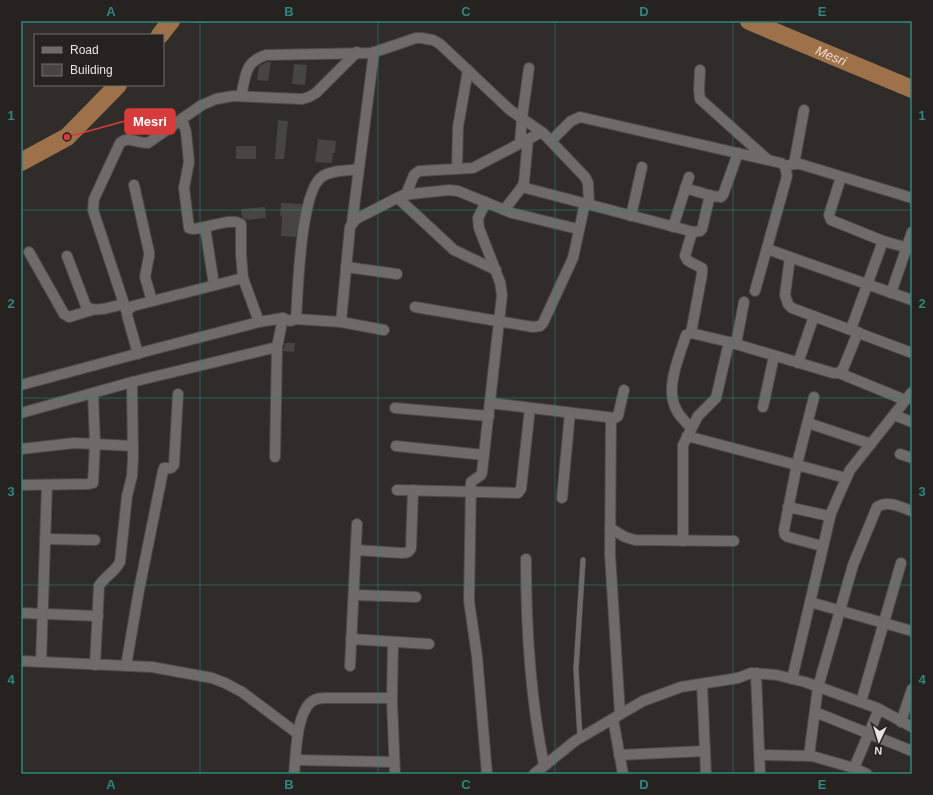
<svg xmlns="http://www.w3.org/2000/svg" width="933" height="795" viewBox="0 0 933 795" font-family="Arial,sans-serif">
  <rect width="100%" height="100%" fill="#2f2c2a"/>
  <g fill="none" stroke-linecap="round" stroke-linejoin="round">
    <!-- river -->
    <g stroke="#9d724b" stroke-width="18">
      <path id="s1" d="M749,21L912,89"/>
      <polyline points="160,35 171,21"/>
      <polyline points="21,162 67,137 118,85"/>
    </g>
  </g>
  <!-- building -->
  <g fill="#474542">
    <polygon points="267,62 271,62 268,81 257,80 259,66"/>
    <polygon points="294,64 307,65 305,85 292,84"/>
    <polygon points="278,120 288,121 284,159 275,159"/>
    <polygon points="318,139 336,141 335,153 333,153 332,163 315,162"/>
    <rect x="236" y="146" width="20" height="13"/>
    <polygon points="281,203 302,204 296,237 281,236 282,216 280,217"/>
    <polygon points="265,207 266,218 246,220 242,217 241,209"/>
    <polygon points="285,343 295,343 294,352 283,351"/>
  </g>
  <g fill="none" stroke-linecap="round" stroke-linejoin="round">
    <!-- service casing -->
    <g stroke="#4d4a49" stroke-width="6">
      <polyline id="service" points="580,738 576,669 583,560"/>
    </g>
    <!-- minor casing -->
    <g stroke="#4d4a49" stroke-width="12">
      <g id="minor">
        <polyline points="700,70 699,90 700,99 768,160"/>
        <path d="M241,96C246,76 244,62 266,55L372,53L416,38H421L433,40L440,44L510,110L543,133L585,177L588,183L589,204"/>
        <polyline points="551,141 571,121 580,117 781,163 785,166 787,176 755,291"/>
        <polyline points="520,143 522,118 529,68"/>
        <polyline points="794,164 804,110"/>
        <polyline points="785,166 794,164 800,164 912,198"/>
        <polyline points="457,169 458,127 468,70"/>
        <polyline points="841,177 829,215 831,220 883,241 912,249"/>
        <polyline points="134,185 149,252 149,256 145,277 152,301"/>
        <polyline points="522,187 694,232 700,231 702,229 710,195"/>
        <polyline points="685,188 712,196 721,197 723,195 738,153"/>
        <polyline points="406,194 414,175 419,171 473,168 542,132"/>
        <polyline points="398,198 454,250 496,270"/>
        <polyline points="486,202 478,218 479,228 500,282 502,295 482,472 481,475 471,482 469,601 477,656 487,774"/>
        <polyline points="504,210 522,187 524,182 528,139"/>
        <polyline points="631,216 642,167"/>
        <polyline points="352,223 374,52"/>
        <path d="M205,227C215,225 233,218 241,224V254L243,278L259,322"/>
        <polyline points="673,227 689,177"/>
        <polyline points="767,249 912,300"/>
        <polyline points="29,252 64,314 69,317 92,310"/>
        <path d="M67,256L86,306C95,314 113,306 124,304"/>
        <polyline points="790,257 785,295 788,304 792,308 912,353"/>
        <polyline points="346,267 397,274"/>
        <polyline points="214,285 205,227 194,229 189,228 184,188 189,162 186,132 182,119 183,118 202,105 216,99 233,96 302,99 309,97 316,93 357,52"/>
        <polyline points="891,293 912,232"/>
        <polyline points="415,307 533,327 540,326 543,323 573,258 585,203"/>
        <path d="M127,313L93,210L94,199L120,143C128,135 138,144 148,143L182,119"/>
        <path d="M296,319C298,292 300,189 323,176C332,170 348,171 359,169"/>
        <polyline points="341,322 350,227 356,219 401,196 411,194 449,190 458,191 512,213 578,229"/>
        <polyline points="851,329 883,241"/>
        <polyline points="691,333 729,342 833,373 839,373 843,369 858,332"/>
        <polyline points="736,344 744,302"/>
        <polyline points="138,354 127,315 127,312 129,309 133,306 243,278"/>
        <polyline points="798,363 814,316"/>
        <polyline points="839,373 905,400"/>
        <polyline points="21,385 151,350 259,322 283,318 290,321 296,319 341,322 384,330"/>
        <polyline points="814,397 797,464 784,530 785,535 788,537 822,546"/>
        <polyline points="490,403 615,418 618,416 624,390"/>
        <polyline points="763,407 774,356"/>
        <polyline points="395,408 489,416"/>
        <polyline points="21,413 132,382 277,347"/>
        <polyline points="894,415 912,422"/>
        <polyline points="611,418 610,554 620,714"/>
        <polyline points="808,423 871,444"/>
        <path d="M691,428C687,423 680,417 677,411C664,389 679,358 686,335L691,333L702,274V268L688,261L685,256L692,232"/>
        <polyline points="687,436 846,478"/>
        <polyline points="396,446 484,455"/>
        <polyline points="21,449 74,443 133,446"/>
        <polyline points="900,454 912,458"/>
        <polyline points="275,457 277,347 283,318"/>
        <polyline points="21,485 89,484 93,483 95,444 93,393"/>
        <polyline points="397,490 518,493 521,489 530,408"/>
        <polyline points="562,498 570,413"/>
        <polyline points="788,507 829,516"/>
        <polyline points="610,528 625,537 635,540 734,541"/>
        <polyline points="45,539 95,540"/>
        <polyline points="683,541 683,445 698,416 716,398 729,342"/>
        <path d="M356,550L401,553C406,553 409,553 411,548L413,490"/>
        <path d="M526,559C526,628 530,697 544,765"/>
        <polyline points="354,595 416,597"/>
        <polyline points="810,602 912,631"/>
        <polyline points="21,613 98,616"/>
        <polyline points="351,639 429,644"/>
        <polyline points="393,642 392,701 395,774"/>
        <polyline points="21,661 152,667 212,678 225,683 242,692 298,734"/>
        <polyline points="41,662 47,485"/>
        <path d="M95,665L99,586C104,577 115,572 120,562L127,496L132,476L133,458L132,382"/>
        <polyline points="126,666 139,590 163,471 164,468 171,468 174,465 178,394"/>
        <polyline points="350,666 357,524"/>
        <polyline points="756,673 760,774"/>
        <polyline points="792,679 831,513 850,470 912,392"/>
        <polyline points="702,684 706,774"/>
        <polyline points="861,702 901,563"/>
        <polyline points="815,712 912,751"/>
        <polyline points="613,719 623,774"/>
        <polyline points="901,722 912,689"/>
        <polyline points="619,755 705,751"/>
        <polyline points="760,755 812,756 854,768 867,774"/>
        <path d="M809,756L818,687L853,565L877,507C888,500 900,507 912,511"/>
        <polyline points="296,760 394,762"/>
        <polyline points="854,768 879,709"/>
        <path d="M294,774C296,755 296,715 311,702C316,698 321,698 326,698H392"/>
      </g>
    </g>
    <!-- tertiary casing -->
    <g stroke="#4d4a49" stroke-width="12">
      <polyline id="tertiary" points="534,774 575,741 643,701 681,687 738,678 751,673 777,675 805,682 877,708 912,727"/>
    </g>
    <!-- service -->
    <use href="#service" stroke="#6e6b68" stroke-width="5"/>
    <!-- minor -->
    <use href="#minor" stroke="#6e6b68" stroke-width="10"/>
    <!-- tertiary -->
    <use href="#tertiary" stroke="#6e6b68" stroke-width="10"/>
  </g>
  <!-- grid -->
  <path fill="none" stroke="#2f8780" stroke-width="1" stroke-opacity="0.55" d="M200,21V774M378,21V774M555,21V774M733,21V774M21,210H912M21,398H912M21,585H912"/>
  <g text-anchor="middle" stroke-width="3" stroke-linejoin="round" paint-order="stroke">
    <!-- water labels -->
    <g font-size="13" font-style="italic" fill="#f5dac4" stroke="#252220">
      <text dy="5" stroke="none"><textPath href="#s1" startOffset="89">Mesri</textPath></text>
    </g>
  </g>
  <!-- callouts -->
  <path fill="none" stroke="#d83b3b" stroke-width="1.5" d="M67 137L125 121"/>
  <circle fill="#d83b3b" stroke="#252220" stroke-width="1.5" cx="67" cy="137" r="4"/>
  <rect fill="#d83b3b" stroke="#d83b3b" stroke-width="1.5" x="125" y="109" width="50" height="25" rx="4"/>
  <g font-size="13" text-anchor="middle" font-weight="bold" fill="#fff">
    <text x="150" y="126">Mesri</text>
  </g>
  <!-- border -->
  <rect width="933" height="795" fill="none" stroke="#252220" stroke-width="44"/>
  <!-- legend -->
  <rect x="34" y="34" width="130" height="52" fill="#252220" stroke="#73706e"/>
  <rect x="42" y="47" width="20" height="6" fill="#6e6b68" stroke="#73706e"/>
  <text x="70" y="54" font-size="12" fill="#e7e5e4">Road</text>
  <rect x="42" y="64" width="20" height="12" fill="#474542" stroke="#73706e"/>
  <text x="70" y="74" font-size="12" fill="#e7e5e4">Building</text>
  <!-- north arrow -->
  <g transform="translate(879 741) rotate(184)" stroke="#252220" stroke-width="3" paint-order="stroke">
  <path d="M0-3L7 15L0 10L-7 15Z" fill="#e7e5e4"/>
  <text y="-6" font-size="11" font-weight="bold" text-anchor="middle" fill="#e7e5e4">N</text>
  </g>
  <rect x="22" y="22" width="889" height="751" fill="none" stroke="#2f8780" stroke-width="1.5"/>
  <g font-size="13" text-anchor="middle" font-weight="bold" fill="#2f8780">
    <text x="111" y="16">A</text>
    <text x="289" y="16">B</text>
    <text x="466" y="16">C</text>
    <text x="644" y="16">D</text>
    <text x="822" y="16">E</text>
    <text x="11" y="120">1</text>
    <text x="922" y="120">1</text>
    <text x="11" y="308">2</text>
    <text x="922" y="308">2</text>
    <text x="11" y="496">3</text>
    <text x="922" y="496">3</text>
    <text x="11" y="684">4</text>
    <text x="922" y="684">4</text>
    <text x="111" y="789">A</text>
    <text x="289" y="789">B</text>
    <text x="466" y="789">C</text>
    <text x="644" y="789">D</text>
    <text x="822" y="789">E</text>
  </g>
</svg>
